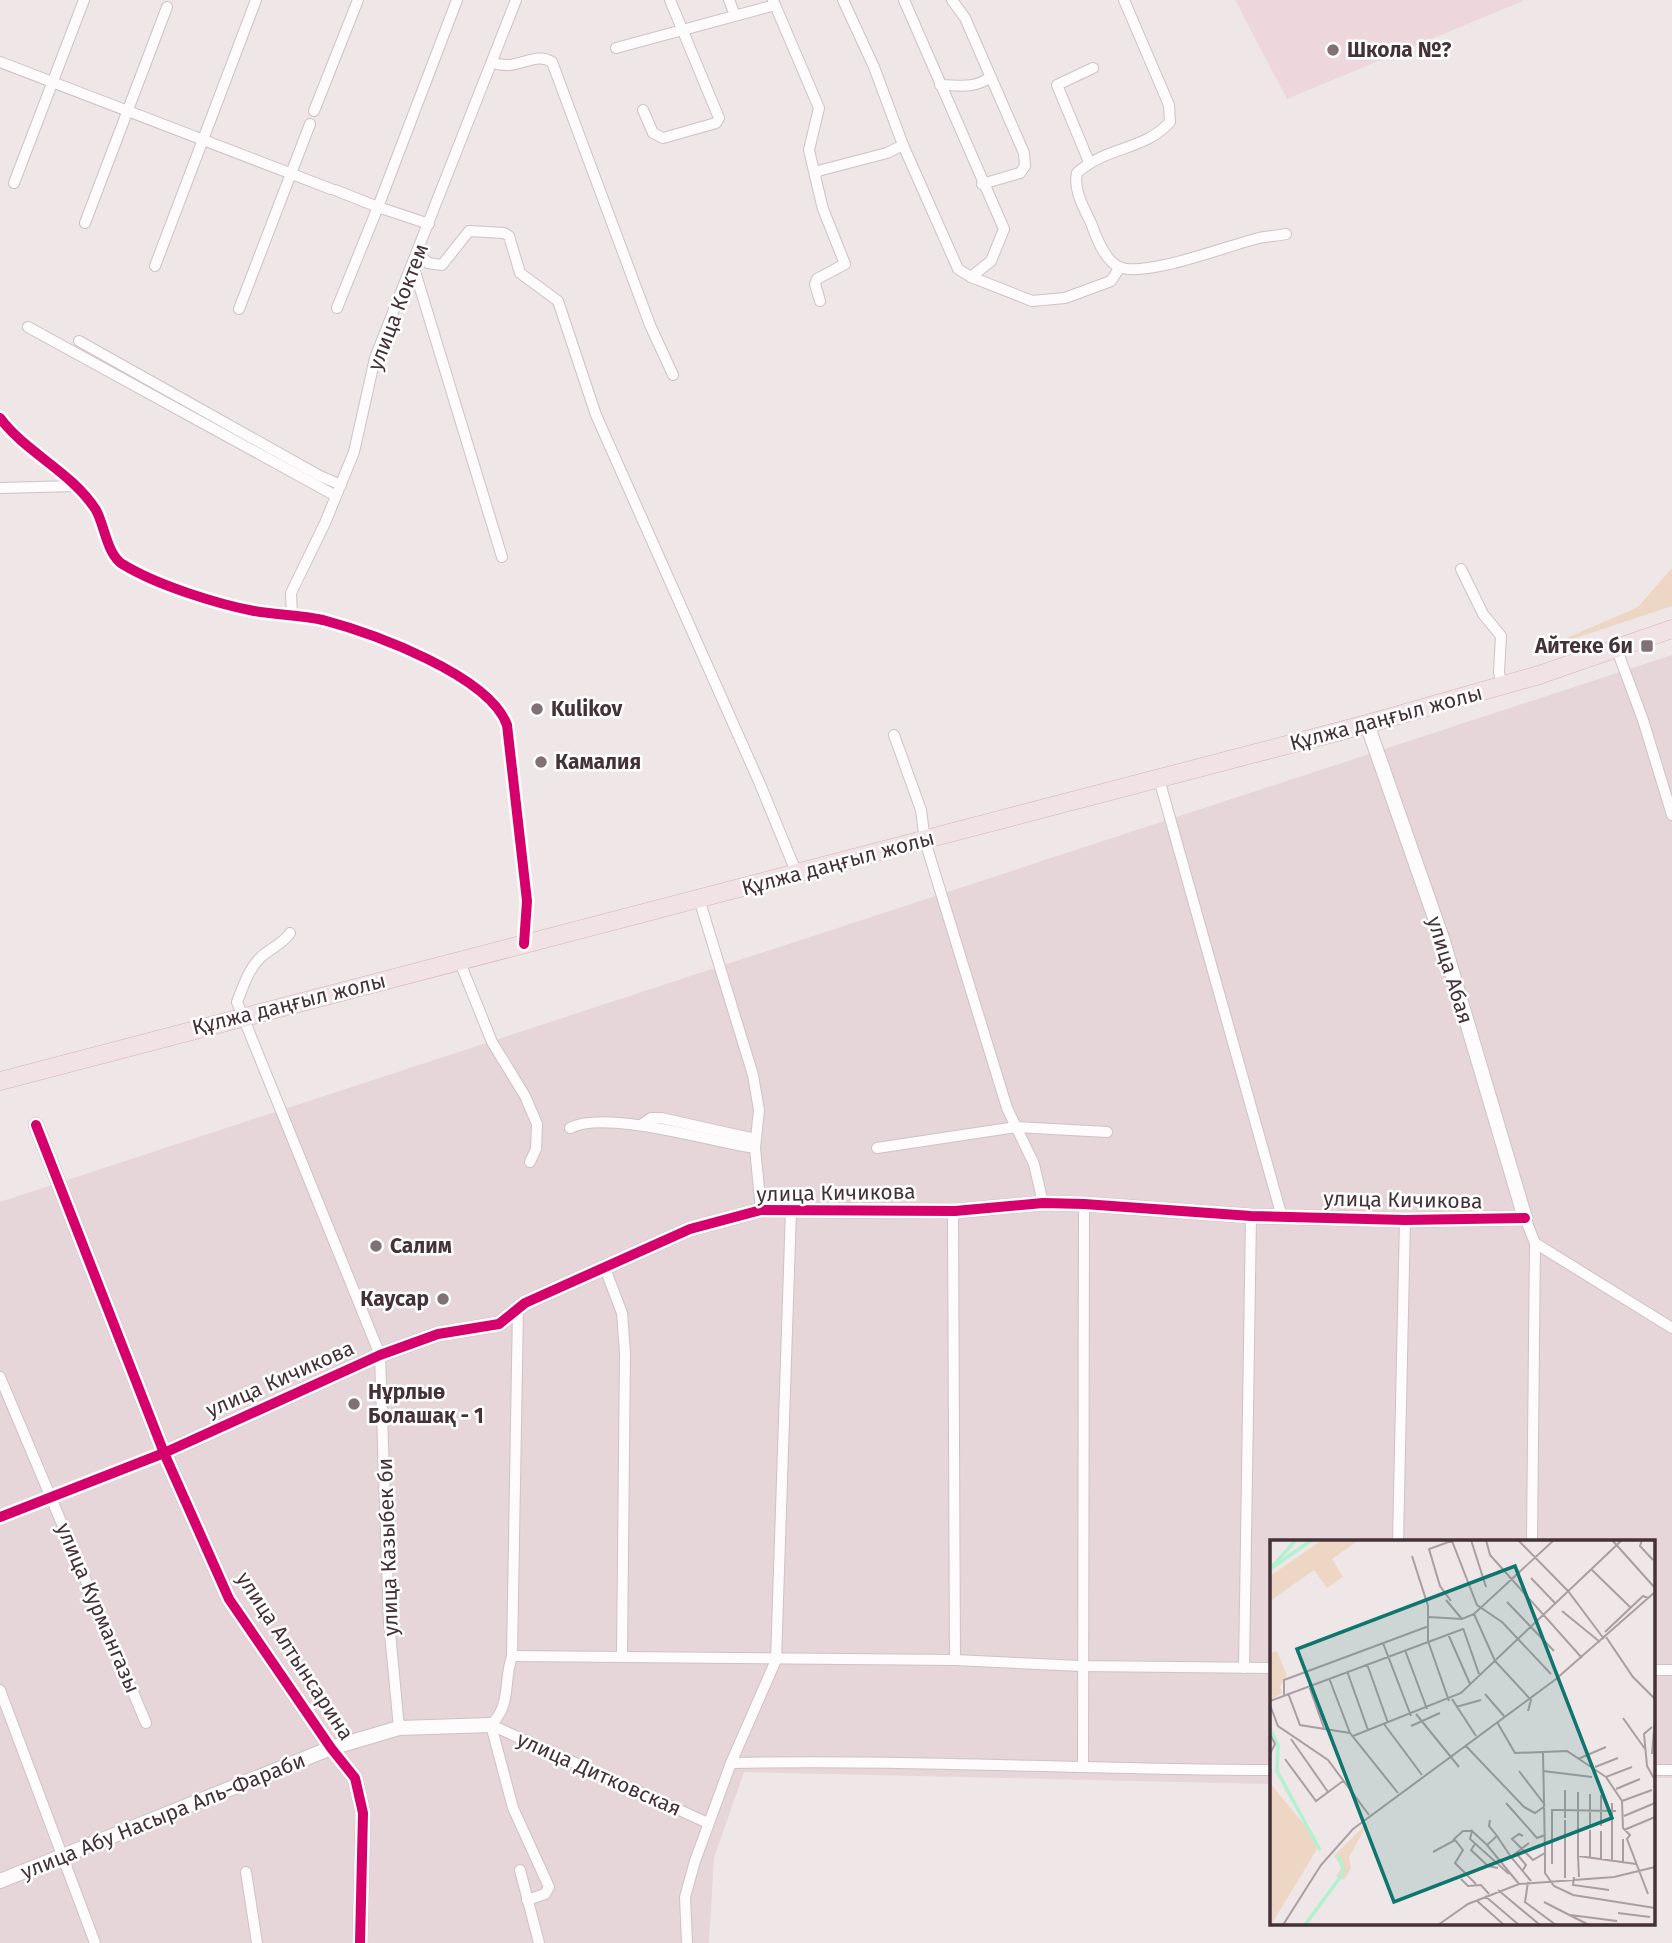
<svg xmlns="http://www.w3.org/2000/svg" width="1672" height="1943" viewBox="0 0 1672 1943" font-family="'Fira Sans',sans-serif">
  <rect width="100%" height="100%" fill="#efe6e8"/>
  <!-- residential -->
  <polygon fill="#e6d5d9" points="1672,655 1672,1778 1653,1778 1653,1542 1271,1542 1271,1784 744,1772 714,1858 709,1943 0,1943 0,1202"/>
  <!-- education -->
  <polygon fill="#eed7dc" points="1235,0 1522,0 1523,1 1287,99"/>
  <!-- green -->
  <polygon fill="#edd7c4" points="1672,568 1672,606 1534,652 1638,607"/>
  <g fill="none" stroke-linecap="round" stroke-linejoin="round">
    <!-- minor casing -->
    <g stroke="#cdc3c6" stroke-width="12">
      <g id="minor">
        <polyline points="729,0 735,15"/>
        <polyline points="952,0 965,18 1024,153 1025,166 1020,173 982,184"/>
        <path d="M1124,0L1169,105L1170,122C1142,152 1108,145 1077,173C1073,190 1084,208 1091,223C1096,237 1105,261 1119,267C1146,278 1229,245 1259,238C1268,236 1277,236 1286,234"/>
        <polyline points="775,5 819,108 809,150 815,176"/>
        <polyline points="616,48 775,5 773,0"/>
        <polyline points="0,62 331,189"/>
        <path d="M492,62C516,73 534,50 552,62L650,325L673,375"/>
        <path d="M940,85C959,85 973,89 989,78"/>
        <polyline points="643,110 653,133 663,138 716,123 719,118 670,0"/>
        <polyline points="314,111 358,0"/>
        <polyline points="903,145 958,269 971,277 991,261 1004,229 904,0"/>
        <polyline points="1089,162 1057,85 1093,68"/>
        <polyline points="14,183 84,0"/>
        <polyline points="335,190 378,207 457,0"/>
        <polyline points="85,223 167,7"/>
        <polyline points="418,253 428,263 442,265 469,231 504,233 509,236 520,273 558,301 596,415 760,784 797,874"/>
        <polyline points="413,265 502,557"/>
        <polyline points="155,266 256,0"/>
        <polyline points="971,277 1032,301 1065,298 1111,281 1120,267"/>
        <polyline points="820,301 815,284 817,279 845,264 823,209 815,176 818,171 887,153 903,145 874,67 843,0"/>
        <polyline points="337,308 378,207 429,224"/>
        <polyline points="239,309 310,124"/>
        <polyline points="28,327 336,496"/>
        <polyline points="79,341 320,476 341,485"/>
        <path d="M0,418C26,453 72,472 96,510C105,526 107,556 124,565C157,585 217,604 254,611C277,615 300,615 323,620C372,633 489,675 507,725L527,901L524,944"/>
        <polyline points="0,488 75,486"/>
        <polyline points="1461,569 1483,614 1501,636 1499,672 1502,686"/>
        <polyline points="292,615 291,593 325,523 354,452 375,358 516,0"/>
        <polyline points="1617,650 1643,720 1672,815"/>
        <polyline points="894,735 921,810 925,841 1007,1108 1034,1164 1043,1203"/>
        <polyline points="1159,779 1282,1217"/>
        <polyline points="699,899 753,1075 759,1110 755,1148 761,1210"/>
        <path d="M290,933C282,945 270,948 260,958C248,970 243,987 237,1002L380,1355L389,1622L399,1728"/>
        <polyline points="459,960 492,1042 525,1096 537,1124 536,1149 530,1162"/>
        <polyline points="641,1125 651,1118 661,1118 755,1139"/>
        <path d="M570,1128C606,1109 712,1142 755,1148"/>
        <polyline points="877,1148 1016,1127 1107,1132"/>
        <polyline points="955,1211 953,1220 955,1660"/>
        <polyline points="1525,1218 1535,1243 1532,1542"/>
        <polyline points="1535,1243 1672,1328"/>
        <polyline points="604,1266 622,1313 625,1353 622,1656"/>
        <polyline points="0,1377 146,1723"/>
        <polyline points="0,1517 164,1453"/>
        <polyline points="1398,1542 1405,1220"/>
        <polyline points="512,1656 955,1660 1081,1666 1271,1668"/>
        <polyline points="1244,1668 1251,1216"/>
        <polyline points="1653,1670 1672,1670"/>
        <polyline points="0,1690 95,1943"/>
        <path d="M491,1725C512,1703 503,1683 512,1656L518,1308"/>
        <polyline points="491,1725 708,1823"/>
        <polyline points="491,1725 513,1808 549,1887 545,1894 527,1900"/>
        <path d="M731,1763C911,1759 1091,1770 1271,1770"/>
        <polyline points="1083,1767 1084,1204"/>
        <polyline points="1653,1770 1672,1770"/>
        <polyline points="520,1870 539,1943"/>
        <polyline points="246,1872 257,1943"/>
        <polyline points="687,1943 685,1897 695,1861 731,1763 776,1660 791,1210"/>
      </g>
    </g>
    <!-- tertiary casing -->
    <g stroke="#cdc3c6" stroke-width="16">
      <g id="tertiary">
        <polyline points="36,1125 164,1453 229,1599 331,1748 355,1778 363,1813 360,1943"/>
        <polyline points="164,1453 380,1355 438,1334 499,1324 525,1303 690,1229 761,1210 955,1211 1043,1203 1084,1204 1251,1216 1405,1220 1525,1218 1442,938 1367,724"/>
        <polyline points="0,1881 331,1748 399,1728 491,1725"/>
      </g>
    </g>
    <!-- primary casing -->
    <g stroke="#d3b2ba" stroke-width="19">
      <polyline id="primary" points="0,1081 1367,724 1539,675 1672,629"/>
    </g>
    <!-- minor -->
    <use href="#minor" stroke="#fdfbfc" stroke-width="10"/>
    <!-- tertiary -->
    <use href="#tertiary" stroke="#fdfbfc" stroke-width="14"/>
    <!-- primary -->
    <use href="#primary" stroke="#f0e2e5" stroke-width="18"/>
    <!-- cycleway casing -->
    <g stroke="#fff" stroke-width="15">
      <g id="cycleway">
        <path d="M0,418C26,453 72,472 96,510C105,526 107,556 124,565C157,585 217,604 254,611C277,615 300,615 323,620C372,633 489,675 507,725L527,901L524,944"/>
        <polyline points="36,1125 164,1453 229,1599 331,1748 355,1778 363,1813 360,1943"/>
        <polyline points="0,1517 164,1453 380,1355 438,1334 499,1324 525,1303 690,1229 761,1210 955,1211 1043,1203 1084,1204 1251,1216 1405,1220 1525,1218"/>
      </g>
    </g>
    <!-- cycleway -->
    <use href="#cycleway" stroke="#d6006c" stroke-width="10"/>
  </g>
  <!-- markers -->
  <g fill="#807176" stroke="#fff" stroke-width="2.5">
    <circle cx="1333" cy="50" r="7"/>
    <rect x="1640" y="639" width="14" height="14" rx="3.5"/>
    <circle cx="537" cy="709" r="7"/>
    <circle cx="541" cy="762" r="7"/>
    <circle cx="376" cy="1246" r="7"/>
    <circle cx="443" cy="1299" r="7"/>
    <circle cx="354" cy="1404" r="7"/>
  </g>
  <g text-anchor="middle" stroke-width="5" stroke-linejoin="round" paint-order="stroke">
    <!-- poi labels -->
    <g font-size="21" font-weight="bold" fill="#453238" stroke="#fff" text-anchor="start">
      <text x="1347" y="57">Школа №?</text>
      <text x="1633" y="653" text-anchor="end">Айтеке би</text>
      <text x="551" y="716">Kulikov</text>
      <text x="555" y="769">Камалия</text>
      <text x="390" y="1253">Салим</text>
      <text x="429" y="1306" text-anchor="end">Каусар</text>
      <text x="368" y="1399">Нұрлыө<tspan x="368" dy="24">Болашақ - 1</tspan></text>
    </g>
    <!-- street labels -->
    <g font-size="21" fill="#453238" stroke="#fff">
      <text transform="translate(398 307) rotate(-69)" y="7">улица Коктем</text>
      <text transform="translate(1386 718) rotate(-15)" y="7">Құлжа даңғыл жолы</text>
      <text transform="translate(838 863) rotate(-15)" y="7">Құлжа даңғыл жолы</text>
      <text transform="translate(1450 970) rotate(73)" y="7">улица Абая</text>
      <text transform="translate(289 1004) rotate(-14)" y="7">Құлжа даңғыл жолы</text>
      <text transform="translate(836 1193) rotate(-1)" y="7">улица Кичикова</text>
      <text transform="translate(1403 1200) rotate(1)" y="7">улица Кичикова</text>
      <text transform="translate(280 1379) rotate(-24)" y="7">улица Кичикова</text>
      <text transform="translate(388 1547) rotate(-92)" y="7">улица Казыбек би</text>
      <text transform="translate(98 1608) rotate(67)" y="7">улица Курмангазы</text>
      <text transform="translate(295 1656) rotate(57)" y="7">улица Алтынсарина</text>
      <text transform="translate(599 1774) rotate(24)" y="7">улица Дитковская</text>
      <text transform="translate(163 1816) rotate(-22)" y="7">улица Абу Насыра Аль-Фараби</text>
    </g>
  </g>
  <!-- overview -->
  <g transform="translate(1270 1540)">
    <rect width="385" height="385" fill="#efe6e8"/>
    <path d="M52,0H89L62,19L73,37L57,48L44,30L0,61V36ZM7,111L17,136L10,146L12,153L0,160V113ZM0,243L42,294L47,309L1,385ZM99,281L79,317L81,328L74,340L66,336L72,327L64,316Z" fill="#edd7c4"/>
    <path fill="none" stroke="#b2f1cf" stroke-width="3.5" d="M0,29L26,0M0,29L42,0M0,188L8,205L7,231L50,310M35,385L74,332L68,315"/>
    <path fill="none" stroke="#ab9ea2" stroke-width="2" d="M201,0L216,47M216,0L220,15L312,118M248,0L298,51L334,99M342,0L385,48M372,0L370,6L383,20M182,1L207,65L232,82L281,134M142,16L158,66V101L179,161M321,29L360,67M261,38L285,63M176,60L192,79M181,61L170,46L159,9L184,0M237,62L284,111M292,71L330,102M204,74L225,121L261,160L258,171M159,77L192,79L204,74L284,0M193,88L209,134M335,92L373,56L378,58M178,94L200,144M336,97L363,137L385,159M113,103L141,176M135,110L157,169M97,124L118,183M77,131L98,190M59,138L80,193L128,253M39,146L54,188M18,153L30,185L80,193M215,154L234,176M14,155V140L159,86M182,159L206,196M0,161L193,89M0,165L8,186L58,220L99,275M186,167L211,160M146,174L189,227M353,178L375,209M227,182L245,213L297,211L336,237L362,227M114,184L152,235M141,186L170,173M382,187L374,194L377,226L385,240M0,194L5,204L0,214M83,196L191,153L352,0M21,199L58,252M195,205L254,267L265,273L275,266M273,213L275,313M382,214L385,178M15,219L46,261L73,241M308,219L336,207M325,227L348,218M249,231L275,265M273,231L322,237M336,237L352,261L353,288L360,295L357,299L378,354M346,249L370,239M308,252V316M320,254V286M331,255V286M352,261L382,250M236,263L267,298L275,295M289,270L346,271M354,276L385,263M295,278V250M220,280L219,286L227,296L217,305L249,344M354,290L385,277M227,296L241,317M253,296L249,294L242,299L263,320L275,313V333L284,346L303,355L385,368M353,299V322M183,300L193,291H202M259,303L241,317L261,341M205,304L201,310L218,326L228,328M217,305L202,291L200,299L239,334M163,312L185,300L193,310L185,323L206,344M246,313L256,325L253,330M320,317V290M331,319V291M342,320V263M282,324V270H289M304,337L303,345L339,350M309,337L308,316L366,324M295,338V280M191,339L198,346L211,345L219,354M258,342L255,362L286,385M228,350L270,385M215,356L249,385M206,360L234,385M274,362L319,385M348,373L380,377M300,375L347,381M13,385L51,325L83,289L286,139L385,52M168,385L198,364L249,344L344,337L385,327"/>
    <path fill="#0f766e" fill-opacity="0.15" stroke="#0f766e" stroke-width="3.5" d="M245,26L342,278L124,362L27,109Z"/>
    <rect width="385" height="385" fill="none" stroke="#453238" stroke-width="3.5"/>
  </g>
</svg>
